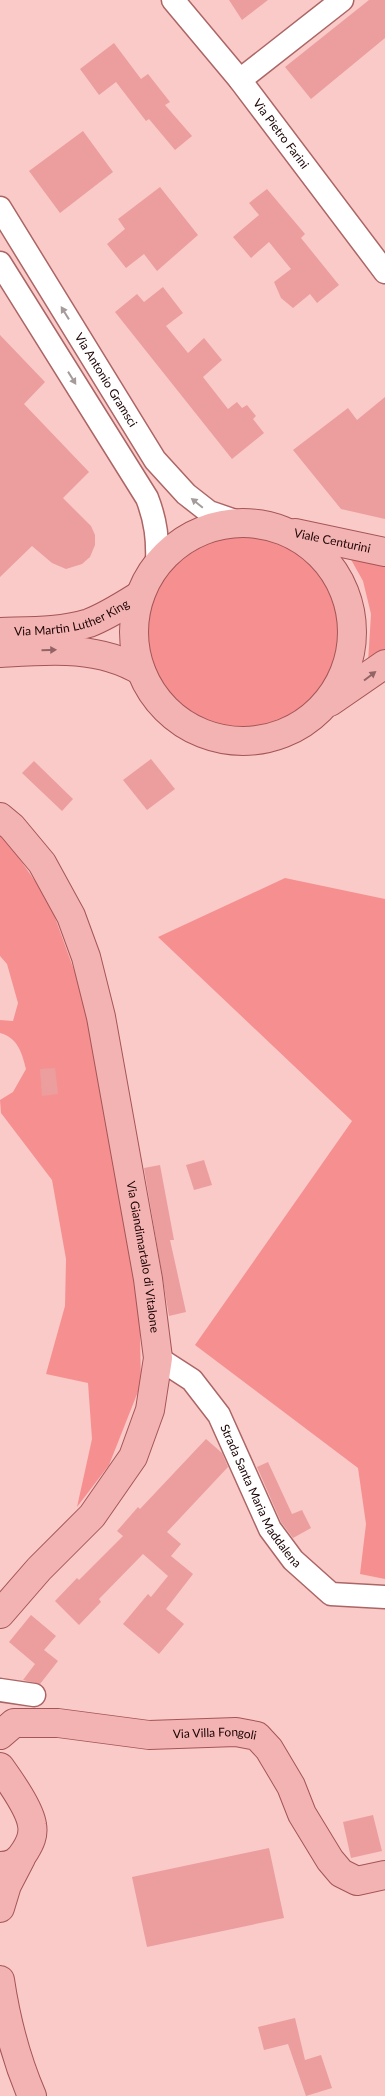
<svg xmlns="http://www.w3.org/2000/svg" width="385" height="2096" viewBox="0 0 385 2096" font-family="Lato,sans-serif">
  <rect width="100%" height="100%" fill="#facac8"/>
  <!-- green -->
  <g fill="#f69090">
    <circle cx="242" cy="632" r="96"/>
    <polygon points="349,556 385,564 385,649 368,662 371,614 363,581"/>
    <path d="M0,831L49,901L111,1072L138,1227L141,1384L109,1465L77,1507L92,1439L88,1383L46,1374L65,1306L66,1259L52,1180L1,1113L0,1100L13,1092L26,1069C22,1053 18,1038 0,1033V1020L13,1021L18,1003L7,964L0,956Z"/>
    <polygon points="285,878 385,899 385,1579 360,1574 366,1524 358,1468 195,1345 352,1121 158,937"/>
  </g>
  <!-- building -->
  <g fill="#eb9e9d">
    <polygon points="229,0 268,0 242,20"/>
    <polygon points="369,0 385,0 385,38 311,99 285,67"/>
    <polygon points="114,43 141,79 148,74 170,102 165,105 192,136 175,150 149,119 146,121 116,82 99,95 80,69"/>
    <polygon points="83,131 113,172 60,213 29,171"/>
    <polygon points="160,187 198,235 157,271 144,254 126,268 107,244 125,229 118,219"/>
    <polygon points="267,189 305,234 301,238 339,285 317,303 310,294 293,308 281,298 274,282 291,269 269,242 251,258 233,237 259,215 249,203"/>
    <polygon points="163,287 183,313 166,326 188,353 204,338 222,360 203,377 228,409 237,402 242,408 247,405 256,416 253,419 264,433 232,459 115,312 137,294 144,302"/>
    <polygon points="0,335 45,382 24,404 89,472 63,498 91,526 95,535 95,545 90,557 82,564 66,569 52,563 32,546 0,577"/>
    <polygon points="385,397 385,519 341,509 293,450 348,408 357,420"/>
    <polygon points="151,759 175,789 147,810 123,780"/>
    <polygon points="34,761 73,799 62,811 22,773"/>
    <polygon points="55,1068 58,1094 42,1096 40,1069"/>
    <polygon points="204,1160 212,1185 194,1190 186,1165"/>
    <polygon points="160,1165 174,1240 170,1240 186,1312 169,1316 144,1168"/>
    <polygon points="206,1439 222,1453 228,1467 167,1532 181,1544 171,1556 193,1574 166,1609 184,1624 159,1654 123,1624 148,1594 151,1597 168,1576 143,1554 99,1599 101,1602 79,1625 55,1601 77,1578 79,1580 123,1536 117,1531 138,1507 140,1509"/>
    <polygon points="268,1462 292,1514 302,1510 311,1528 293,1538 281,1522 257,1467"/>
    <polygon points="31,1615 56,1636 44,1650 58,1661 40,1684 23,1680 35,1664 9,1642"/>
    <polygon points="373,1815 382,1851 351,1858 343,1822"/>
    <polygon points="269,1848 284,1918 147,1947 132,1877"/>
    <polygon points="295,2018 305,2060 321,2055 332,2088 306,2096 288,2044 264,2050 258,2027"/>
  </g>
  <g fill="none" stroke-linecap="round" stroke-linejoin="round">
    <!-- minor casing -->
    <g stroke="#ac6565" stroke-width="25">
      <g id="minor">
        <path id="s1" d="M173,0L240,80L385,272"/>
        <polyline points="240,80 342,0"/>
        <path id="s2" d="M0,208L155,460L186,494L209,512L241,523"/>
        <path d="M0,263L147,498C156,521 158,540 157,564"/>
        <path id="s3" d="M158,1358L192,1380L219,1415L270,1529L293,1560L331,1594L385,1597"/>
        <polyline points="0,1690 34,1695"/>
      </g>
    </g>
    <!-- major casing -->
    <g stroke="#a45556" stroke-width="30">
      <g id="major">
        <circle cx="243" cy="632" r="109"/>
        <path id="s4" d="M295,533L385,552"/>
        <path id="s5" d="M0,632C29,631 60,632 89,623C107,616 124,605 140,595"/>
        <path d="M0,653C48,650 98,645 141,671"/>
        <polyline points="330,702 385,664"/>
        <path id="s6" d="M0,817L12,827L42,863L71,916L86,957L101,1017L148,1279L158,1358L150,1410L133,1457L92,1516L39,1569L0,1614"/>
        <path id="s7" d="M0,1735L14,1723H58L149,1735L236,1732L257,1736L269,1749L291,1786L302,1814L330,1860L341,1873L357,1881L385,1875"/>
        <path d="M0,1767C10,1781 30,1809 32,1825C34,1835 30,1843 25,1851C19,1861 12,1866 0,1866"/>
        <polyline points="0,1908 7,1885 21,1858"/>
        <path d="M0,1980C6,2020 16,2059 32,2096"/>
      </g>
    </g>
    <!-- minor -->
    <use href="#minor" stroke="#fff" stroke-width="22"/>
    <!-- major -->
    <use href="#major" stroke="#f4b3b3" stroke-width="28"/>
  </g>
  <!-- one-way arrows -->
  <defs><path id="oneway-solid" d="M-6-.8H1V-3.2L6.5 0L1 3.2V.8H-6Z" transform="scale(1.25)"/></defs>
  <g fill="#a59b9b">
    <use href="#oneway-solid" transform="translate(65 313) rotate(-122)"/>
    <use href="#oneway-solid" transform="translate(72 378) rotate(58)"/>
    <use href="#oneway-solid" transform="translate(197 503) rotate(-141)"/>
  </g>
  <g fill="#936465">
    <use href="#oneway-solid" transform="translate(49 650) rotate(-1)"/>
    <use href="#oneway-solid" transform="translate(370 676) rotate(-37)"/>
  </g>
  <g text-anchor="middle" stroke-width="4.5" stroke-linejoin="round" paint-order="stroke">
    <!-- street labels -->
    <g font-size="12" fill="#1d0405" stroke="#fff6f6">
      <text dy="4" stroke="none"><textPath href="#s1" startOffset="172">Via Pietro Farini</textPath></text>
      <text dy="4" stroke="none"><textPath href="#s2" startOffset="202">Via Antonio Gramsci</textPath></text>
      <text dy="4" stroke="none"><textPath href="#s4" startOffset="38">Viale Centurini</textPath></text>
      <text dy="4" stroke="none"><textPath href="#s5" startOffset="74">Via Martin Luther King</textPath></text>
      <text dy="4" stroke="none"><textPath href="#s6" startOffset="472">Via Giandimartalo di Vitalone</textPath></text>
      <text dy="4" stroke="none"><textPath href="#s3" startOffset="176">Strada Santa Maria Maddalena</textPath></text>
      <text dy="4" stroke="none"><textPath href="#s7" startOffset="220">Via Villa Fongoli</textPath></text>
    </g>
  </g>
</svg>
